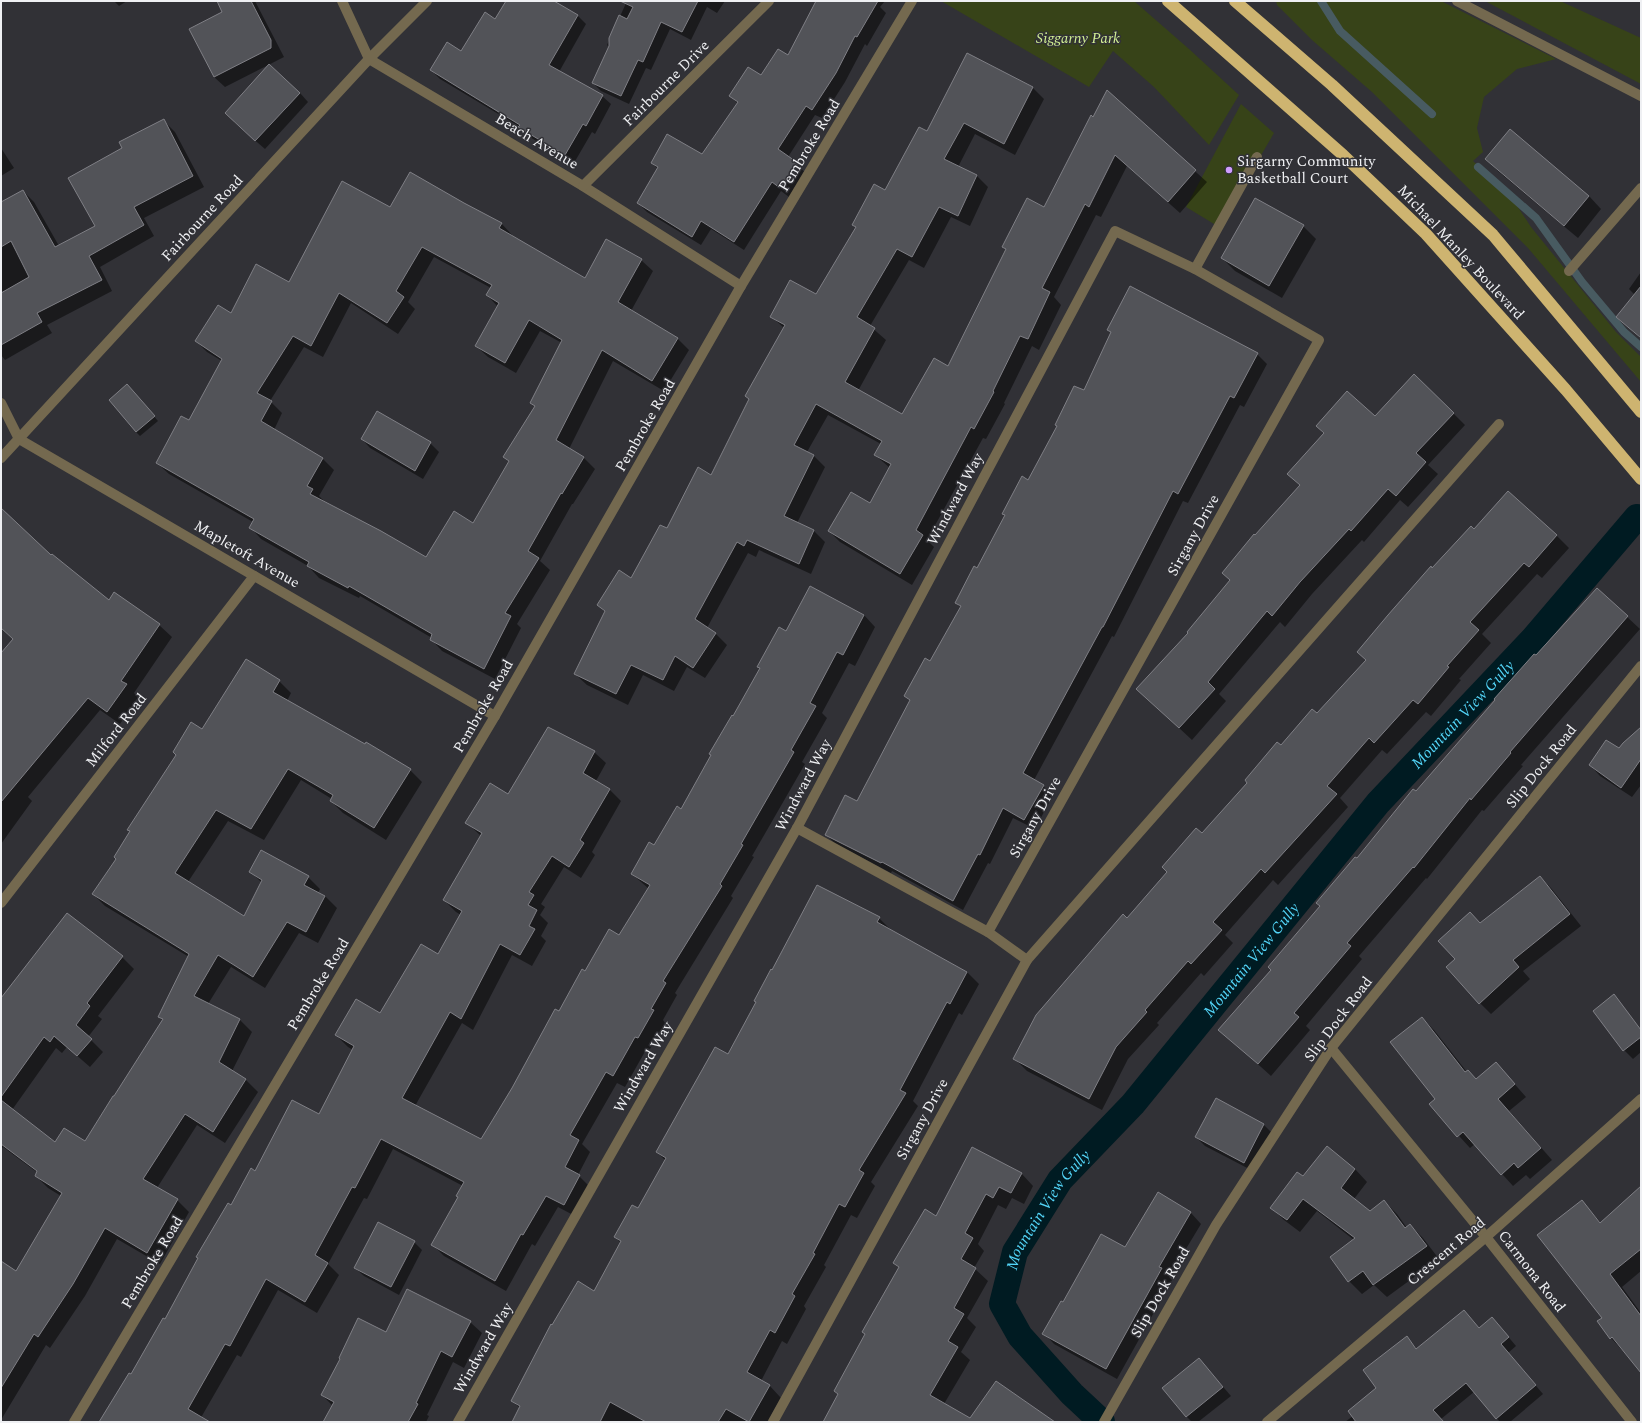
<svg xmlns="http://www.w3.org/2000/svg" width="1642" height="1423" viewBox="0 0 1642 1423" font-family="Spectral,serif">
  <rect width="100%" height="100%" fill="#313136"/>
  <!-- green -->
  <g fill="#374318">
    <polygon points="941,1 1134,1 1189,49 1239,95 1209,145 1154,87 1113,51 1089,87"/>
    <polygon points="1276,1 1441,1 1556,59 1517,69 1484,97 1477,128 1483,152 1473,161 1510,195 1531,227 1616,332 1641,357 1641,382 1528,248 1372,92 1312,40 1277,5"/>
    <polygon points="1485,1 1560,1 1641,38 1641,84"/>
    <polygon points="1241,104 1274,133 1219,227 1186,207"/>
  </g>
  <!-- shadow -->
  <g fill="#0007" fill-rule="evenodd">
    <polygon points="114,1 127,1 119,6"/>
    <polygon points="218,1 255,1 284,57 225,87 214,77 224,13"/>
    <polygon points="507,1 552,1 578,16 586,24 559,72 602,96 611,104 595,134 592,132 574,163 528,136 520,127 440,79 431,70 461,52 496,20"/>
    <polygon points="627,1 725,1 717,13 707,7 691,40 670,29 651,70 646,68 629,104 601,91 593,83 609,47 607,45"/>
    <polygon points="818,1 885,1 880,7 886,13 867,46 865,44 845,82 822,118 815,115 788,157 806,173 789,197 781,191 744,250 711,229 701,245 647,212 638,203 658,169 652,163 702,155 738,104 730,95 761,76 788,56"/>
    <polygon points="968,54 1033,88 1044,99 1015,155 975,134 958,167 977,176 988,187 970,226 951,217 924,268 909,260 870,326 886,340 858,391 902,416 948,367 1006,250 1003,247 1044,209 1107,92 1207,182 1180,213 1127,166 1101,217 1096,215 1054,297 1061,305 1039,350 1032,346 1004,403 1005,404 986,439 983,438 927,540 934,547 912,585 840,542 829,531 870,505 890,468 875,455 881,444 828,415 807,452 814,456 825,467 797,523 814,531 825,542 811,574 759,550 756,557 748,553 707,628 715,633 727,645 705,678 687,667 674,691 643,675 628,705 587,685 575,674 605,612 598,605 632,579 667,530 712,476 784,328 771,316 816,296 856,228 853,225 886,191 928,133"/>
    <polygon points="300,93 308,102 265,149 234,122"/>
    <polygon points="164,121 175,132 204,187 144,218 154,236 100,267 112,291 47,325 52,333 5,360 1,355 1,203 23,191 34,202 59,246 96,227 123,148"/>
    <polygon points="1,148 14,168 1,176"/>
    <polygon points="1486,159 1589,196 1601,209 1578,238 1499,172"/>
    <path d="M464,204L501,223L512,235V236L585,279L641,260L653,271L631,311L678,339L689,350L664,391L613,361L569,449L584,458L595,469L573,504H572L540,561L550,570L517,624L521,628L495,679L442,651L431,639L432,638L360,596L359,598L319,578L308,566L261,539L250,527L253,522L169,474L157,463L189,422L222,361L207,352L196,341L231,314L289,283L390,208ZM434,257L491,288L487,295L498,307L476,346L488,357L516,373L540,331L562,343L531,403L536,407L505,457L509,462L474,525L427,558L324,501L319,496L334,470L323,459L274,430L282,413L270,401L304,347L323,357L351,303L398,334L415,309L408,302Z"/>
    <polygon points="1303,226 1316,239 1282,298 1235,271 1222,258"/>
    <polygon points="1641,272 1641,339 1617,317 1635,295 1629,289"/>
    <polygon points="1108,329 1257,354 1267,364 1244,407 1240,405 1188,503 1183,501 1114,637 1112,636 1034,780 1043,786 1053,795 1035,829 1013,818 990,864 988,863 963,910 892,871 891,873 836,844 826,835 857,802 910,701 905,696 930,663 961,607 956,603 977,569 1006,516 1004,514 1029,481 1084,392 1112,333"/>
    <polygon points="127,385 158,421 140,436 136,432"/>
    <polygon points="377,412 430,443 439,452 423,479 370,448 362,439"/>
    <polygon points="1453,413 1465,425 1428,465 1438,474 1408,507 1400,500 1364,542 1362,540 1312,594 1285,627 1280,622 1219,694 1226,701 1192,740 1150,701 1189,633 1231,581 1255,536 1301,486 1289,474 1324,434 1317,426 1375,417"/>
    <polygon points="1,509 51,557 109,602 114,594 159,625 172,637 134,693 138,697 120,724 100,710 28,797 32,801 1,844 1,655 14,640 1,629"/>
    <polygon points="1474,530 1556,535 1569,548 1542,578 1537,574 1482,634 1491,643 1459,679 1461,680 1431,716 1426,712 1387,754 1382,750 1340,798 1348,807 1278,885 1273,880 1225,935 1233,943 1204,976 1201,973 1157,1023 1159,1025 1128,1059 1102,1110 1027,1071 1014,1058 1127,919 1281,747 1317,715 1366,660 1432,569"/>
    <polygon points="1597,589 1640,629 1521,765 1523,766 1484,811 1482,810 1427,879 1426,878 1359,956 1362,959 1306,1026 1310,1030 1271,1076 1220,1030 1272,970 1358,860"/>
    <polygon points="864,615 875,627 855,666 849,663 822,713 827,718 802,762 805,764 752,856 754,857 731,896 733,898 675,993 677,995 663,1020 665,1023 650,1049 647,1048 625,1087 617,1083 582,1144 590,1152 578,1175 591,1188 575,1216 558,1207 535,1246 532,1244 506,1291 444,1256 432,1244 459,1197 463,1186 393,1149 367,1199 364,1198 328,1264 339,1275 317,1313 278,1290 241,1357 237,1355 199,1421 200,1422 107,1422 131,1376 165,1320 199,1259 197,1257 231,1206 256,1172 320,1116 353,1050 348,1047 336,1035 380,1015 438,955 461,915 456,912 444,900 481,836 466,822 508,796 594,752 606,763 596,781 610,790 621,801 592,852 595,855 581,878 564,867 541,904 545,907 540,915 548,923 541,936 546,941 532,966 512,955 473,1030 462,1023 415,1106 482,1141 559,1012 586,972 619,937 649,889 632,874 655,847 681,810 761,669 759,667 787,632"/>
    <polygon points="246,660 279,681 291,693 287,701 410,770 422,782 386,840 343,813 331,801 332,799 301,780 264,840 228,821 188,882 244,917 262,883 251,872 308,877 320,889 318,893 325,896 337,908 318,943 299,933 265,988 231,967 208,1004 240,1020 252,1032 232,1071 246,1080 258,1092 225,1143 197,1125 157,1188 177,1200 189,1212 160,1264 117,1239 85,1296 50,1348 46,1345 1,1420 1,1262 17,1272 61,1196 48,1188 36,1176 38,1173 3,1147 1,1150 1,999 122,957 134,969 98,1016 102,1019 88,1037 103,1052 90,1067 67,1047 62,1053 56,1048 12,1110 56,1143 86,1142 163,1021 159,1016 189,957 105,906 93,894 117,859 131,832 128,829 203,730"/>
    <polygon points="1641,728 1641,785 1632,797 1600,776 1590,765 1619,750"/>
    <polygon points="1540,877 1551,888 1581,926 1523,971 1530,979 1491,1014 1480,1003 1481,924"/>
    <polygon points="879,918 891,930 967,972 979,984 962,1015 959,1013 913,1101 918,1106 871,1182 875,1186 857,1218 851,1215 824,1265 826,1267 804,1306 806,1309 787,1344 782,1341 761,1381 769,1385 781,1398 767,1422 741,1422 738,1421 736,1422 513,1422 520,1408 512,1401 553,1326 594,1292 621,1243 615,1237 638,1210 666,1161 657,1152 729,1056"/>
    <polygon points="1614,996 1641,1029 1641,1052 1633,1059 1624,1050 1594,1011"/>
    <polygon points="1422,1018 1434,1030 1467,1072 1468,1071 1477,1080 1496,1063 1526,1097 1509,1111 1552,1160 1530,1179 1526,1175 1513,1186 1475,1144 1470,1148 1430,1104 1436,1099"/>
    <polygon points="1216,1100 1264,1125 1272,1133 1253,1171 1205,1146 1196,1137"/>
    <polygon points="1355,1169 1367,1182 1354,1199 1370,1212 1384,1201 1397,1214 1407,1228 1410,1225 1423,1238 1439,1259 1387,1297 1374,1285 1362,1294 1349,1281 1354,1240 1317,1211 1300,1232 1284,1220 1271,1207 1303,1178"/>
    <polygon points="1021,1173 1033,1186 1024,1204 1012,1198 1006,1209 998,1205 978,1244 984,1251 974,1268 988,1281 967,1318 976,1327 961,1352 970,1360 944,1404 970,1420 1053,1422 824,1422 839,1395 835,1391 900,1269 894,1263 936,1217"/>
    <polygon points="1641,1187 1641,1271 1622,1287 1641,1313 1641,1371 1611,1338 1599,1321 1604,1318 1582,1201 1601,1223"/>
    <polygon points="1159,1194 1191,1213 1201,1224 1169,1277 1172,1280 1117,1379 1054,1344 1044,1333 1064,1303 1126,1249"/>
    <polygon points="414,1242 422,1250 399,1295 364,1276 355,1268"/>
    <polygon points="1464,1311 1479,1328 1492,1318 1500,1327 1516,1346 1508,1353 1543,1394 1510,1422 1500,1422 1474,1392 1441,1419 1444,1422 1345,1422 1353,1416 1378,1389 1407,1338 1417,1349"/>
    <polygon points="470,1322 482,1333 464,1368 453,1362 427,1415 429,1416 426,1422 324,1422 333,1406 322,1395 386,1333"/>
    <polygon points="1199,1359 1231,1396 1198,1422 1192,1422 1186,1416"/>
  </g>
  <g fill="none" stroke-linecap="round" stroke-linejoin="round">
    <!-- stream -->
    <g stroke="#485b61" stroke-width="8">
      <polyline points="1321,1 1340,31 1432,114"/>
      <polyline points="1478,167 1536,218 1582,282 1624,332 1641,347"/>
    </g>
    <!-- canal -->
    <path stroke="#001b22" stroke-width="26" id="s1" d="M1102,1422L1072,1394L1020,1336L1002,1304L1015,1252L1060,1180L1133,1104L1378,803L1533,639L1637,517"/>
  </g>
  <!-- building -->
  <g fill="#525358" stroke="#7f7f85" fill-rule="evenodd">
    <polygon points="217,1 251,1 271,40 271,48 214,77 189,29 222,12"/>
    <polygon points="506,1 554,1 578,15 549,65 603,95 586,126 583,124 565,155 518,127 520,125 430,70 447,42 461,51 485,12 495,19"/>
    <polygon points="620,1 698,1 682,32 661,22 643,62 638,60 621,96 592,83 609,46 609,38 619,15 627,19 633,7"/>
    <polygon points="816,1 878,1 857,37 855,36 836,73 812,110 806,106 778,149 798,163 780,188 772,182 734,242 701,221 692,237 637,203 658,167 651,163 667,134 702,154 738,102 729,96 748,67 761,75 778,49 788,55"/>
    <polygon points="967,53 1033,87 1004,144 964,123 944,159 977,175 958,216 939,207 912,257 897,249 857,317 875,328 845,382 902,414 934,358 948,366 1006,249 1002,247 1027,198 1044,207 1091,115 1093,117 1107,90 1196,170 1168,202 1115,155 1089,207 1085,204 1042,288 1050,292 1028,339 1020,336 993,391 994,392 974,429 971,427 916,530 923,535 900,574 828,531 851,492 870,503 891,464 874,455 882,441 816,404 794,445 814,455 784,516 814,530 799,564 747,540 744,546 737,542 695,619 716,633 693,668 675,656 663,680 631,665 616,694 574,674 605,611 597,605 619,570 631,578 660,525 667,528 698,467 711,475 749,399 745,396 785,325 770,317 790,280 816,294 856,227 852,225 874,184 885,190 919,127 927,131"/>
    <polygon points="269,64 300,93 255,141 225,113"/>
    <polygon points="164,119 193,176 134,207 144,225 89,256 102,280 37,313 42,322 1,345 1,293 29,277 11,241 1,247 1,202 23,190 55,247 95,226 68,178 122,148 119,142"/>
    <polygon points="1510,129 1589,196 1564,226 1485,159"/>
    <path d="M410,172L464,203L502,223L499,228L585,278L606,239L642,259L618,302L678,338L652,381L602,350L556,440L584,457L562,494L561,493L528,551L539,558L505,613L511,616L484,669L430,640L432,634L349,586L348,588L307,566L309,562L249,528L254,519L156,463L181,416L189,420L222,359L195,341L218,305L231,313L256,264L289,282L342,181L390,207ZM422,247L492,285L486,295L499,303L475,346L505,363L529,320L562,340L530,403L535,406L503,457L509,461L473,523L454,511L426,557L381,531L310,494L313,489L307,486L323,458L261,421L272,401L257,393L293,336L311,346L339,293L387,323L404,297L396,291Z"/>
    <polygon points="1255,198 1304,225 1269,286 1221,258"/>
    <polygon points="1130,286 1258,353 1234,398 1230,396 1178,494 1173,491 1103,627 1102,627 1023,773 1044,785 1024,820 1003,808 980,855 978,854 953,901 882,862 881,863 825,835 845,795 857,801 910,700 904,696 925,658 930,661 961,606 955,603 974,566 977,568 1005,515 1002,514 1022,476 1028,480 1057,426 1055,425 1074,386 1084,390 1111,332 1107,330"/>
    <polygon points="1641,286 1641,338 1616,317"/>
    <polygon points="1414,374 1454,413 1416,453 1426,462 1396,496 1388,489 1351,531 1349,529 1300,582 1272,616 1267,611 1208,682 1215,689 1179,728 1136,689 1188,633 1187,632 1230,580 1222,573 1254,534 1255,535 1300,485 1287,474 1324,433 1316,426 1347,391 1375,416"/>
    <polygon points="127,384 155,416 136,432 109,400"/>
    <polygon points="377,411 431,442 415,471 361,439"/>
    <polygon points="1508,491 1557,535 1529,567 1524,563 1470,622 1479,630 1447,666 1449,667 1418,704 1413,700 1374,743 1369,738 1327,786 1337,794 1265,873 1261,869 1213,922 1222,930 1191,964 1188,961 1145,1010 1147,1012 1116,1047 1089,1099 1013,1059 1036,1015 1123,914 1127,918 1167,872 1162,867 1196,828 1202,833 1247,783 1245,780 1277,742 1281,745 1312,709 1317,713 1366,660 1357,652 1388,615 1431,566 1432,568 1471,526 1474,529"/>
    <polygon points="1,508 51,555 52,554 109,600 114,592 160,624 121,681 127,684 107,712 88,698 1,802 1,653 13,639 1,628"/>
    <polygon points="810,586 864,615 843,655 837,652 810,703 816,706 791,750 794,752 741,844 743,845 720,884 722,886 663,981 666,983 651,1009 654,1010 638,1038 635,1037 613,1076 606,1072 570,1135 579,1140 565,1167 580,1175 564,1205 546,1196 523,1235 521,1234 495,1281 431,1245 458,1197 456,1196 464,1182 381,1139 355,1188 352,1187 315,1255 328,1263 305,1302 266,1279 230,1346 225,1344 188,1409 210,1422 99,1422 129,1373 131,1374 163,1318 165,1319 198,1258 196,1257 228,1203 231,1205 251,1168 255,1171 292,1100 319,1114 354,1046 335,1035 356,999 380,1013 421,944 438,954 462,911 443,900 482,833 465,823 490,783 508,794 548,727 595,751 583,773 610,789 580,840 584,843 569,867 552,856 529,892 534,895 528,905 537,910 529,926 535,929 520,955 500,944 461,1019 450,1012 402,1098 481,1139 512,1088 555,1009 559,1011 582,969 585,971 609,929 619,935 650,885 631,874 649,842 654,845 677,806 681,809 711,755 709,754 732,715 733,716 760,668 757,667 779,627 786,631"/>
    <polygon points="1597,588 1628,616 1510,752 1511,753 1471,800 1470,798 1414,868 1413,867 1347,943 1351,946 1294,1013 1299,1017 1258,1064 1218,1030 1271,970 1268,967 1320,906 1316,903 1355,857 1357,858 1413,789 1416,791 1495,700 1494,699 1534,654 1536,655"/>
    <polygon points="246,659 280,680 273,692 365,744 366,742 411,769 374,828 330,801 333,795 288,769 251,829 216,810 175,873 244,916 262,880 249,872 261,850 309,876 304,885 325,896 306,932 287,922 253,977 218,955 194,996 240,1019 219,1062 246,1079 213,1132 185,1114 143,1179 178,1199 147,1253 105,1228 73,1284 38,1337 34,1334 1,1388 1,1261 16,1271 62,1193 35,1176 37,1171 1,1144 1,1100 55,1142 64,1128 85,1141 113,1096 114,1096 163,1019 158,1017 189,954 92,894 116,859 114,857 130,831 127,830 176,755 173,752 191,722 202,729"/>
    <polygon points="1641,727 1641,759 1621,788 1589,765 1606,740 1619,748 1623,743"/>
    <polygon points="1540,876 1570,914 1513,960 1519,967 1479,1004 1446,967 1455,959 1438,941 1470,912 1480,923"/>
    <polygon points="817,885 880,917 877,922 967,972 950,1004 947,1002 900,1090 906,1093 859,1170 864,1173 845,1207 839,1204 813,1253 815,1254 792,1294 795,1296 775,1333 770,1330 747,1372 770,1385 749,1422 726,1409 718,1422 646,1422 610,1402 600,1422 512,1422 520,1406 511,1401 551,1324 552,1325 578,1281 594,1291 621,1241 614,1237 632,1205 638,1208 666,1158 656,1152 715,1047 728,1054 756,1002 754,1001 771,969 772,970"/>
    <polygon points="67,913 123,956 87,1003 90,1006 76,1025 92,1039 77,1056 54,1036 50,1042 44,1037 1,1097 1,998"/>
    <polygon points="1614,994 1641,1030 1641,1037 1623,1051 1593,1011"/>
    <polygon points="1422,1017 1465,1072 1468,1070 1476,1079 1496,1062 1515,1084 1498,1099 1541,1148 1518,1168 1514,1163 1501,1175 1463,1132 1457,1137 1429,1104 1435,1099 1390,1042"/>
    <polygon points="1216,1098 1264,1124 1244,1163 1195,1137"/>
    <polygon points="1327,1146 1355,1169 1341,1188 1370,1211 1384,1200 1405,1228 1410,1224 1427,1246 1373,1285 1363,1271 1348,1282 1330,1257 1355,1238 1303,1199 1287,1220 1270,1208 1297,1172 1303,1176"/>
    <polygon points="972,1147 1022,1173 1011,1193 999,1187 993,1198 986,1194 965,1233 973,1238 961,1259 976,1268 954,1308 964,1314 948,1341 958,1347 930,1395 970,1418 996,1381 1055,1422 823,1422 838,1394 834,1391 865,1334 862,1332 899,1267 893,1263 925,1209 936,1216"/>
    <polygon points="1641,1186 1641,1249 1610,1274 1641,1316 1641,1373 1612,1337 1610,1339 1597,1321 1602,1318 1537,1235 1582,1200 1600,1223"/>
    <polygon points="1158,1192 1191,1212 1159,1267 1162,1268 1106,1369 1042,1334 1061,1301 1063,1302 1101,1234 1125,1247"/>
    <polygon points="378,1222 415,1241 391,1287 354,1268"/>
    <polygon points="407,1289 471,1321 452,1357 441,1351 416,1403 418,1404 408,1422 323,1422 334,1402 321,1395 340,1359 339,1358 358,1318 386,1332"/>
    <polygon points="1464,1310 1479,1328 1492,1317 1509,1337 1501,1344 1536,1385 1496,1419 1466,1383 1433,1410 1444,1422 1356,1422 1348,1411 1376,1388 1363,1370 1407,1336 1416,1349"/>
    <polygon points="1199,1358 1223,1387 1186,1417 1162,1388"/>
  </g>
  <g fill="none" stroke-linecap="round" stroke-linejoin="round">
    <!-- street -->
    <g stroke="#74694f" stroke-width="10">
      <polyline points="342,1 369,59 583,186 741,286"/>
      <polyline points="1457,1 1641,96"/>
      <polyline points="583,186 769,1"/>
      <polyline points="1195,269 1257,157"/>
      <polyline points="1569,271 1641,188"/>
      <polyline points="1,403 19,439 495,716"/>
      <polyline points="1,458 369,59 427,1"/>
      <polyline points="797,828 988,932"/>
      <polyline points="1,903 254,576"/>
      <polyline points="1027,960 1499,424"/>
      <polyline points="1331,1048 1486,1237 1632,1422"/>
      <polyline points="74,1422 495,716 741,286 912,1"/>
      <polyline points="458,1422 797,828 1115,231 1195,269 1319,340 988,932 1027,960 773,1422"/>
      <polyline points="1104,1422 1216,1225 1331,1048 1641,666"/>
      <polyline points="1267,1422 1486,1237 1641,1099"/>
    </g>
    <!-- highway -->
    <g stroke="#ceb470" stroke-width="12">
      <polyline points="1168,1 1343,155 1426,234 1566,390 1641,479"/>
      <polyline points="1235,1 1332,85 1493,235 1641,412"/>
    </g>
  </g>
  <!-- markers -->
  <circle fill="#d09dff" stroke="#313136" stroke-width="1.5" cx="1229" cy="170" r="4"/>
  <g text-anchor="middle" stroke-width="3" stroke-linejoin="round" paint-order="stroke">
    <!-- park labels -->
    <g font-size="15" font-style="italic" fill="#d1ef92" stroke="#313136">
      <text x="1078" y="43">Siggarny Park</text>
    </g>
    <!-- street labels -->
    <g font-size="15" fill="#eff0f3" stroke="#313136">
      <text transform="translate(666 83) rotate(-45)" y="5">Fairbourne Drive</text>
      <text transform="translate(537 141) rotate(31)" y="5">Beach Avenue</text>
      <text transform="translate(809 145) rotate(-59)" y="5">Pembroke Road</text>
      <text transform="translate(202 218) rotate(-47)" y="5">Fairbourne Road</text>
      <text transform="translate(1461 252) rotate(47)" y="5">Michael Manley Boulevard</text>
      <text transform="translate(645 425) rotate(-60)" y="5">Pembroke Road</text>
      <text transform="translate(955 499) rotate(-62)" y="5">Windward Way</text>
      <text transform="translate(1193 535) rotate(-61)" y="5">Sirgany Drive</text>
      <text transform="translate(247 554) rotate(30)" y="5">Mapletoft Avenue</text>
      <text transform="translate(483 706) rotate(-60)" y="5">Pembroke Road</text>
      <text transform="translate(116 730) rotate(-52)" y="5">Milford Road</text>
      <text transform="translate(1541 766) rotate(-51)" y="5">Slip Dock Road</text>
      <text transform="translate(803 785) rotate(-62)" y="5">Windward Way</text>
      <text transform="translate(1035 817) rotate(-61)" y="5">Sirgany Drive</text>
      <text transform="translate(318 984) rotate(-59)" y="5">Pembroke Road</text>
      <text transform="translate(1338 1019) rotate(-53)" y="5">Slip Dock Road</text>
      <text transform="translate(643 1067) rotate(-60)" y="5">Windward Way</text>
      <text transform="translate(922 1119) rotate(-61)" y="5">Sirgany Drive</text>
      <text transform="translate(1446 1251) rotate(-40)" y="5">Crescent Road</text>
      <text transform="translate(152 1262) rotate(-59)" y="5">Pembroke Road</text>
      <text transform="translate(1532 1271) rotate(52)" y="5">Carmona Road</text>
      <text transform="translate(1160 1292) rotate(-60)" y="5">Slip Dock Road</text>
      <text transform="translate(483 1348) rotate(-60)" y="5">Windward Way</text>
    </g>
    <!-- poi labels -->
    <g font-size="15" fill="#eff0f3" stroke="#313136" text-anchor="start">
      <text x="1237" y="166">Sirgarny Community<tspan x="1237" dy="17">Basketball Court</tspan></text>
    </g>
    <!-- water labels -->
    <g font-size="16" font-style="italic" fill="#52d4f7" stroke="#313136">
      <text dy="6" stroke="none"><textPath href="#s1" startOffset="910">Mountain View Gully</textPath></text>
      <text dy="6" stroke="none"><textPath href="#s1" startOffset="586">Mountain View Gully</textPath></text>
      <text dy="6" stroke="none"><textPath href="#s1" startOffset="262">Mountain View Gully</textPath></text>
    </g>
  </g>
  <!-- border -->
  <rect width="1642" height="1423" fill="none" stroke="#eff0f3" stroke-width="4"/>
</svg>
